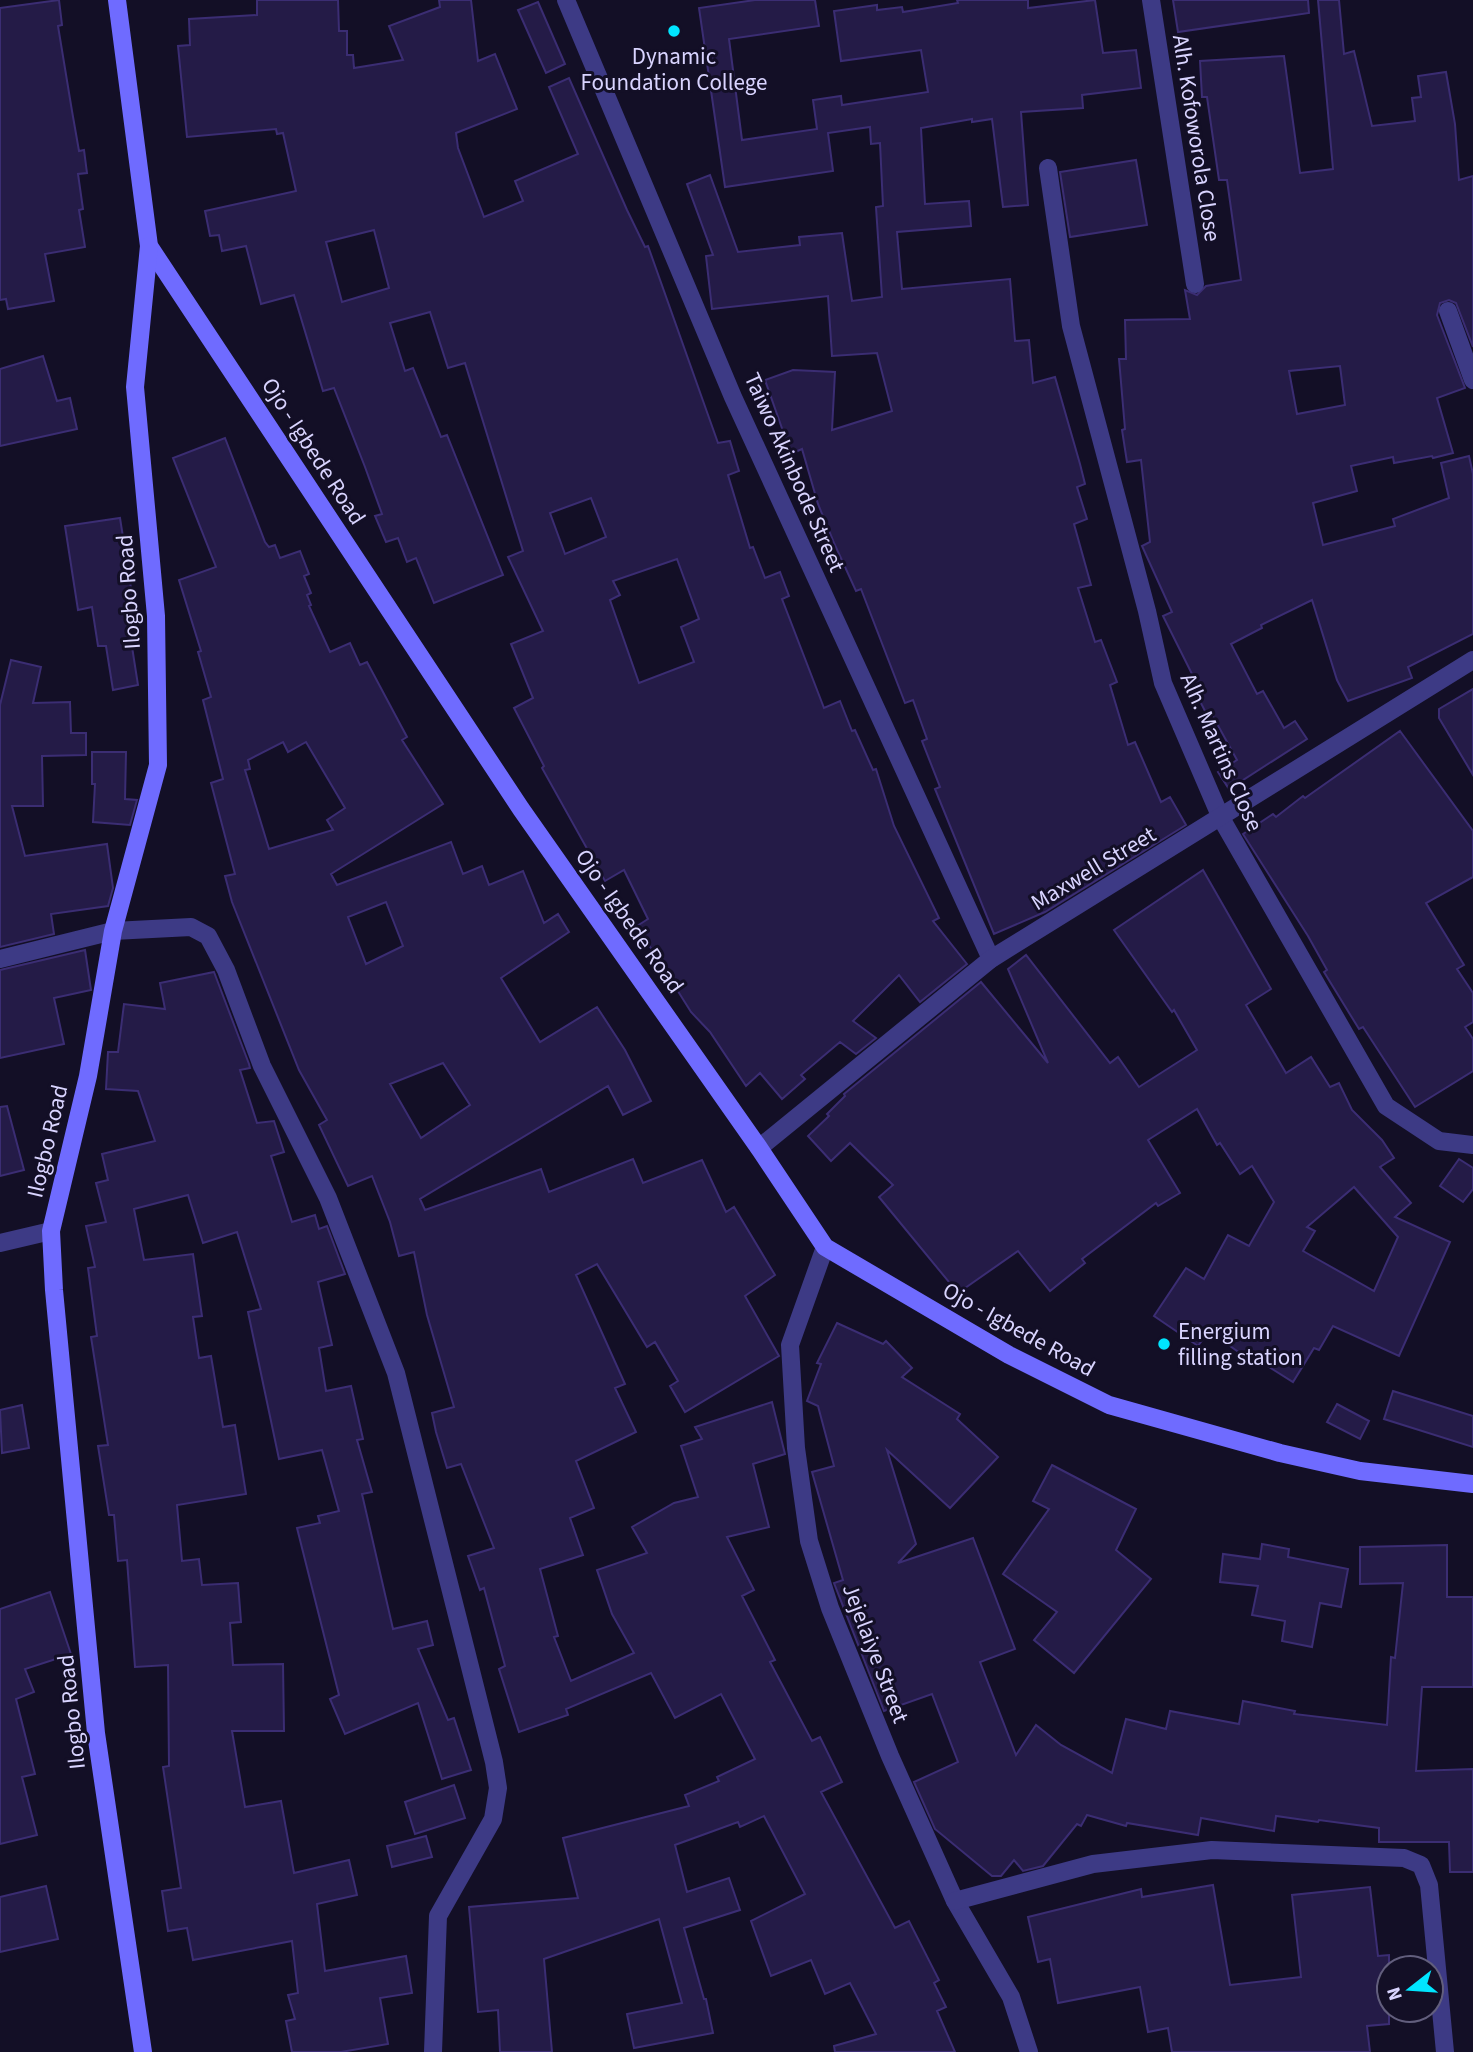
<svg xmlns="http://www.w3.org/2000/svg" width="1473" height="2052" viewBox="0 0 1473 2052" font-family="'Source Sans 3',sans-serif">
  <rect width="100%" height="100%" fill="#130f26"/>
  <!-- building -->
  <g fill="#241b47" stroke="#3b2d73" stroke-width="2" fill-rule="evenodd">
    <polygon points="59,0 62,25 58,26 72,111 79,151 84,150 87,173 78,174 83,209 79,210 85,247 45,254 54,301 8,309 6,299 0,300 0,8"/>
    <path d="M257,0H338L339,31H347V55H353L354,68L403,60L389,26L440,7L439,0H471L478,61L495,54L517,109L456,133L458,148L484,217L523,201L515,181L578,154L549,87L569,78L627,210L645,247L648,246L718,443L730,441L739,471L728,475L750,548L753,547L765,578L780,572L789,596L782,599L824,708L840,701L852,731L855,730L873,770L876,769L894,826L939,918L933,921L967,964L920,1002L899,975L853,1021L876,1038L856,1054L840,1042L801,1075L805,1079L782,1099L760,1073L746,1086L710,1032L691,1012L637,926L648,919L624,870L605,881L542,768L544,766L514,708L533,698L511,644L543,631L508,557L523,551L465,363L448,368L430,312L390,323L405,371L413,368L441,437L447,435L503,575L434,603L416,558L407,562L398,538L386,542L375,516L382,514L365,467L334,388L323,391L294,295L261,304L246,246L222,251L219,235L210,236L205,211L296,191L283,133L277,134L276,129L187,137L178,46L190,45L189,19L257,15ZM374,230L389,288L342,302L326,242ZM591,498L606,537L565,554L550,513ZM677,559L699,619L681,627L694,662L639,683L610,600L620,595L613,581Z"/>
    <polygon points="755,0 815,0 819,26 729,39 742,140 817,129 813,100 841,96 842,105 928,92 921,50 841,61 834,11 877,5 877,10 902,7 903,12 958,3 957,0 1028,0 1028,8 1095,0 1103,53 1136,50 1141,88 1082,95 1083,108 1021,112 1028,205 1003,207 992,119 972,122 972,119 921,128 925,204 969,201 971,226 897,232 902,289 1010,279 1015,341 1029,340 1033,383 1055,377 1080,464 1085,484 1077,487 1087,519 1074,524 1091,585 1078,588 1095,642 1101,640 1117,682 1110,685 1128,745 1135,742 1161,802 1170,797 1186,825 1045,912 994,934 935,789 940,787 922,741 927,739 913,700 905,703 861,589 856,591 834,543 818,504 802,449 791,454 765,380 793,370 835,372 832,430 892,411 877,353 832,356 828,296 712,309 706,256 713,255 687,184 710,175 738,252 800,245 799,237 842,233 852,301 882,297 876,207 883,206 880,143 871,144 870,127 828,133 833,171 725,187 699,8"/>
    <polygon points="1173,0 1308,0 1309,13 1178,32"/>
    <path d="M1318,0H1339L1344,54L1354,51L1372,126L1415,121L1412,98L1421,97L1418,76L1446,72L1455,124L1459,180L1473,176V347L1456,303L1449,300L1440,303L1437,315L1465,388L1437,398L1453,453L1433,458L1432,456L1394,463L1393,457L1351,466L1357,491L1313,503L1323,545L1395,526L1393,519L1449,498L1441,463L1469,456L1473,474V634L1408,667L1412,678L1348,701L1337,680L1312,600L1261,625L1262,628L1231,644L1257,694L1263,691L1284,728L1295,721L1307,739L1229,789L1218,772L1237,760L1210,711L1206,713L1188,678L1193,676L1163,616L1172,612L1142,546L1150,542L1141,460L1127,462L1122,430L1125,429L1119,359H1126L1125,320L1190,319L1185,290L1197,295L1206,286L1241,280L1227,180H1219L1207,97H1202L1200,61L1284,56L1300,173L1333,169ZM1340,366L1345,405L1297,414L1289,371Z"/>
    <polygon points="538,2 565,64 546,73 518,10"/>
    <polygon points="1136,160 1147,225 1070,237 1060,172"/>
    <polygon points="43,356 57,401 70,398 77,429 0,446 0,369"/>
    <path d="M225,438L265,542L269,547L275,545L280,558L300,551L309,574L304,576L311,593L307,595L311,605L309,606L330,652L350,643L360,665L367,662L407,737L402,740L443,804L331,874L337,885L451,842L463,874L482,866L489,885L523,871L544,923L558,914L569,932L501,978L540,1042L597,1007L625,1050L651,1101L623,1115L608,1086L420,1199L425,1210L541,1169L549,1192L633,1159L643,1183L702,1160L726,1212L734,1207L775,1275L745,1296L779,1356L685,1412L670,1386L678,1381L655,1342L647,1347L597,1264L576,1275L625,1384L615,1388L636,1432L576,1461L594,1508L570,1518L583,1555L540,1569L558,1636L554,1637L571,1681L634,1653L612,1614L597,1570L647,1553L632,1527L674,1503L698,1497L681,1446L702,1439L695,1427L772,1402L785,1454L753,1464L769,1527L727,1537L754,1590L742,1596L775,1660L770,1662L812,1741L820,1737L842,1782L821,1792L895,1928L909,1921L939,1980L934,1983L946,2007L937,2011L955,2052H835L834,2046L876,2034L850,1983L825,1994L811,1960L771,1976L751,1921L805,1894L764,1816L740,1827L738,1822L675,1845L687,1892L729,1878L740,1910L684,1928L704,1999H706L713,2033L634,2048L627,2014L682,2003L659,1919L544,1959L552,2052H500L498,2010L478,2012L469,1907L578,1898L563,1838L689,1806L685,1795L719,1781L717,1777L755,1759L721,1694L675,1718L651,1673L566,1709L568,1715L519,1732L499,1669L505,1666L484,1588L480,1590L468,1556L494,1548L461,1464L447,1468L436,1432L432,1413L454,1407L427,1315L414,1252L399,1256L390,1222L372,1176L348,1186L319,1125L327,1120L299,1070L232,902L225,876L235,874L211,783L223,779L203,700L211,697L198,652L201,651L179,580L216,567L173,458ZM283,742L288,752L306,742L345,808L327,820L333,830L269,849L245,770L250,769L248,760ZM386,902L403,946L366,964L348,917ZM443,1063L470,1105L421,1138L390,1084Z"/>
    <polygon points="120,518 133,601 125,602 138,685 113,690 106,646 98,646 92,607 78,610 65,526"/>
    <polygon points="11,660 41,667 33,703 70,702 71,733 86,733 86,755 42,756 43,806 12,806 25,856 107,844 113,888 108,906 51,914 54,934 0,947 0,705"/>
    <polygon points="1473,689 1473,775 1439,718 1439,709"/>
    <polygon points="1400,731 1473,831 1473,877 1426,903 1464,965 1457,969 1473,993 1473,1022 1465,1027 1473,1039 1473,1071 1415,1107 1363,1027 1359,1029 1324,972 1327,970 1308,936 1243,834 1273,814 1276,817 1303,796 1305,798"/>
    <polygon points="92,752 126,752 125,799 137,800 130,825 93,822 95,784 92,784"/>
    <path d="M1203,870L1271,989L1246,1005L1286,1073L1311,1057L1330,1087L1339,1083L1352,1110L1382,1140L1394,1158L1380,1167L1411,1203L1395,1217L1450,1242L1399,1356L1333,1326L1319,1350L1314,1348L1293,1382L1253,1357L1251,1361L1209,1331L1198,1346L1154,1316L1186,1268L1204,1279L1228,1235L1249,1246L1274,1202L1252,1166L1240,1174L1220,1143L1217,1145L1197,1109L1148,1140L1180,1193L1158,1206L1156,1203L1082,1259L1085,1263L1050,1291L1018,1251L958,1293L879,1197L893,1185L850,1143L831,1161L808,1136L829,1116L827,1114L845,1096L844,1094L981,982L1048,1063L1008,969L1026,955L1110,1063L1118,1057L1139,1087L1197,1050L1174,1010L1172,1012L1114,930ZM1354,1187L1398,1237L1374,1291L1303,1251L1315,1231L1307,1227Z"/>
    <polygon points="85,950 91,990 54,998 64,1044 0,1058 0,970"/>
    <polygon points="214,972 249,1064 250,1068 240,1070 257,1123 274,1121 284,1152 271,1156 292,1222 315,1215 319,1229 327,1226 345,1274 318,1282 332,1345 319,1348 326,1391 351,1386 363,1439 357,1440 372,1492 362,1494 393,1629 427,1621 433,1645 418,1649 448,1720 454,1718 471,1770 442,1779 418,1703 345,1734 330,1699 339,1695 297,1528 320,1523 318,1516 339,1511 322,1450 279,1459 248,1312 261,1309 237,1232 203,1243 188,1195 134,1209 144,1260 193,1254 202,1316 193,1317 199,1358 211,1356 223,1427 235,1425 246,1494 177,1505 182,1561 199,1559 202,1585 238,1583 241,1622 230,1623 233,1665 283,1664 284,1731 232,1731 245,1807 281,1801 294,1873 349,1860 357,1895 317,1904 325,1971 406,1956 412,1993 380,1998 388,2044 341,2052 292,2052 286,2021 295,2019 288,1995 298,1993 292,1941 193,1960 187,1928 168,1931 162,1891 181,1888 163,1767 169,1766 168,1665 135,1667 127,1560 118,1561 114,1515 109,1515 98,1446 108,1445 91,1337 97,1336 88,1268 95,1267 86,1226 106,1222 96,1183 108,1180 102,1154 155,1141 138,1091 106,1089 108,1052 118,1052 124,1004 165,1009 160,983"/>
    <polygon points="7,1106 24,1170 0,1176 0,1107"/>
    <polygon points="1459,1159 1473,1168 1473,1189 1463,1202 1440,1186"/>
    <polygon points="837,1323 883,1344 886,1341 912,1368 902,1377 960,1414 957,1419 998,1457 950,1508 887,1450 916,1544 898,1563 973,1538 1015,1649 980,1662 1016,1755 1036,1725 1061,1745 1112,1773 1126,1719 1166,1729 1170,1711 1239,1724 1243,1701 1295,1711 1294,1714 1387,1725 1391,1657 1395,1658 1403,1583 1360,1584 1360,1547 1447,1545 1447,1597 1473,1597 1473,1687 1422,1687 1416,1771 1473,1769 1473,1872 1450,1872 1449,1842 1379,1842 1379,1828 1319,1820 1318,1822 1276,1816 1274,1831 1201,1818 1198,1835 1127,1823 1126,1826 1087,1815 1081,1826 1077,1824 1043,1866 1023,1871 1014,1860 1001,1876 992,1876 935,1829 914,1782 958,1762 932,1694 884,1711 834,1583 843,1580 812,1472 834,1466 818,1406 807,1401 821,1364 817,1363"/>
    <polygon points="1393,1391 1473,1416 1473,1447 1384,1419"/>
    <polygon points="1337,1404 1369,1421 1360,1439 1327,1422"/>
    <polygon points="22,1405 29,1448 2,1453 0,1410"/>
    <polygon points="1052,1465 1136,1509 1116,1550 1151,1579 1074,1673 1034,1640 1057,1612 1003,1574 1049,1509 1033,1501"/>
    <polygon points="1262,1544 1289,1549 1288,1557 1348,1569 1341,1607 1320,1603 1312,1647 1282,1641 1285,1621 1252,1615 1258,1586 1220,1582 1223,1554 1260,1559"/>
    <polygon points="50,1592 71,1654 25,1669 34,1692 16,1699 35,1774 22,1777 37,1835 0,1844 0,1609"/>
    <polygon points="454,1785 465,1818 415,1834 405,1802"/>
    <polygon points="426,1836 432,1857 392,1867 387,1846"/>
    <polygon points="1213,1885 1230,1985 1301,1977 1292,1895 1370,1887 1378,1956 1389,1955 1389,2024 1367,2026 1370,2052 1172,2052 1168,2028 1148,2032 1140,1987 1058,2003 1050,1959 1038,1962 1028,1917 1141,1889 1142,1897"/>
    <polygon points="46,1886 58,1939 0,1952 0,1897"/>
  </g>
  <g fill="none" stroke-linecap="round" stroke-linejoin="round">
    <!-- street -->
    <g stroke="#3d3a85" stroke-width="18">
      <polyline points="566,0 733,397 991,959"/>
      <polyline points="1151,0 1195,284"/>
      <polyline points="1048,168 1071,326 1147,611 1163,683 1221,818 1386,1106 1439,1141 1473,1145"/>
      <polyline points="1448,311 1473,380"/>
      <polyline points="0,959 113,931 191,927 208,936 226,970 262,1066 328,1198 396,1373 494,1762 498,1788 493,1819 438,1916 433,2052"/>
      <polyline points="759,1148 991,959 1473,660"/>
      <polyline points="0,1243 51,1231"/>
      <polyline points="825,1247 790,1345 796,1448 809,1541 830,1608 890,1756 955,1901 1011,1997 1029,2052"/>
      <polyline points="955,1901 1093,1864 1212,1850 1404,1858 1421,1865 1429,1885 1445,2052"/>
    </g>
    <!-- secondary -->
    <g stroke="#6f6bff" stroke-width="18">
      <polyline points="117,0 149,246 521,809 759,1148 825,1247 1009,1355 1109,1405 1280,1453 1360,1471 1473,1484"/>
      <polyline points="143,2052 96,1733 54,1290 51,1231 88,1076 113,931 158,765 156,616 135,387 149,246"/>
    </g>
  </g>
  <!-- markers -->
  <g fill="#00e5ff" stroke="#130f26" stroke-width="2.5">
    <circle cx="674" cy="31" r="7"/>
    <circle cx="1164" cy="1344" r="7"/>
  </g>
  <g text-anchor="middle" stroke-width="6" stroke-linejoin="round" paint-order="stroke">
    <!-- poi labels -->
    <g font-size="23" fill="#d9d4ff" stroke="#130f26">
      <text x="674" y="64">Dynamic<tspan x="674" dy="26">Foundation College</tspan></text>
      <text x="1178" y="1339" text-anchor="start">Energium<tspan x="1178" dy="26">filling station</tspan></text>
    </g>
    <!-- street labels -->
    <g font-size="23" fill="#d9d4ff" stroke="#130f26">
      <text transform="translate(1197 138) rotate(81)" y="8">Alh. Kofoworola Close</text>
      <text transform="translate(314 451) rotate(57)" y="8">Ojo - Igbede Road</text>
      <text transform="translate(795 472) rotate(66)" y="8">Taiwo Akinbode Street</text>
      <text transform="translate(128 592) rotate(-94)" y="8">Ilogbo Road</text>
      <text transform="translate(1222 752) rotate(66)" y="8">Alh. Martins Close</text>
      <text transform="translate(1093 868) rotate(-31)" y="8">Maxwell Street</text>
      <text transform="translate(630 921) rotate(55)" y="8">Ojo - Igbede Road</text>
      <text transform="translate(47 1141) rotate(-77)" y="8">Ilogbo Road</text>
      <text transform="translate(1019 1329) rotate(29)" y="8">Ojo - Igbede Road</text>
      <text transform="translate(876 1653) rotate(69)" y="8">Jejelaiye Street</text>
      <text transform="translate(71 1712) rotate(-96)" y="8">Ilogbo Road</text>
    </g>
  </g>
  <!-- north arrow -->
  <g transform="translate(1410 1989) rotate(253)"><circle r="33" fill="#130f26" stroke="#625e7d" stroke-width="2"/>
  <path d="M0-5L12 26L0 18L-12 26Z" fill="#00e5ff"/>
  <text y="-10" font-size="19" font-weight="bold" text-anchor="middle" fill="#d9d4ff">N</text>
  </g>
</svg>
